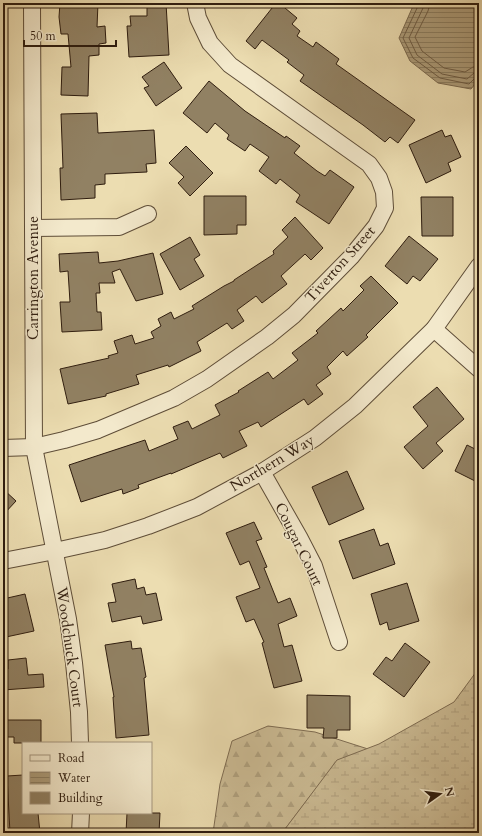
<svg xmlns="http://www.w3.org/2000/svg" width="482" height="836" viewBox="0 0 482 836" font-family="Cardo,serif">
  <defs>
    <pattern id="forest-firs" width="22" height="20" patternUnits="userSpaceOnUse"><rect width="22" height="20" fill="#ccbc95"/><path d="M5 1l3.5 6h-7zM16 11l3.5 6h-7z" fill="#b0a17f"/></pattern>
    <pattern id="wetland-marsh" width="20" height="14" patternUnits="userSpaceOnUse"><rect width="20" height="14" fill="#ccbc95"/><path d="M1 5h8M5 5V1M11 12h8M15 12V8" fill="none" stroke="#b0a17f"/></pattern>
    <pattern id="water-rules" width="6" height="5" patternUnits="userSpaceOnUse"><rect width="6" height="5" fill="#ac9c7a"/><path d="M0 2.5h6" fill="none" stroke="#8c7f62"/></pattern>
  </defs>
  <rect width="100%" height="100%" fill="#ecddb1"/>
  <filter id="stains"><feTurbulence type="fractalNoise" baseFrequency=".005" numOctaves="4"/><feColorMatrix values="0 0 0 0 .2 0 0 0 0 .09 0 0 0 0 .02 0 0 0 .5 -.17"/></filter>
  <radialGradient id="worn" r=".72"><stop offset=".6" stop-color="#630" stop-opacity="0"/><stop offset="1" stop-color="#630" stop-opacity=".3"/></radialGradient>
  <!-- forest -->
  <polygon fill="url(#forest-firs)" stroke="#7e6c52" points="268,726 315,732 368,749 337,761 282,833 213,833 220,784 232,741"/>
  <!-- wetland -->
  <polygon fill="url(#wetland-marsh)" stroke="#7e6c52" points="479,668 479,833 282,833 337,760 379,744 454,702"/>
  <!-- water -->
  <polygon fill="url(#water-rules)" stroke="#7a694f" points="416,3 478,3 479,6 479,79 471,89 438,83 410,61 399,38 413,6"/>
  <g fill="none" stroke-linecap="round" stroke-linejoin="round">
    <!-- shore -->
    <g stroke="#6e5c44" stroke-width="1">
      <polyline points="419,3 418,6 403,38 413,58 440,78 469,84 475,78 479,77"/>
      <polyline points="424,3 423,8 409,38 417,55 442,74 467,79 474,73 479,72"/>
      <polyline points="430,3 428,11 415,37 422,51 444,68 465,72 473,67 479,66"/>
    </g>
  </g>
  <!-- building -->
  <g fill="#918163" stroke="#2f1d0f">
    <polygon points="60,3 98,3 97,27 105,26 106,43 99,44 99,55 89,56 88,96 61,95 62,67 71,67 68,34 61,34 59,17"/>
    <polygon points="147,3 166,3 169,55 129,57 127,26 131,26 130,16 147,16"/>
    <polygon points="276,3 279,3 297,18 292,24 300,31 297,36 313,47 316,42 339,59 336,64 415,120 398,143 390,137 385,142 363,125 300,81 304,75 287,62 289,60 262,40 255,49 246,41"/>
    <polygon points="164,62 182,88 156,106 144,88 149,86 142,77"/>
    <polygon points="209,81 245,111 285,138 286,136 300,146 294,153 317,171 325,176 330,170 354,187 329,224 296,202 300,195 280,179 276,184 259,171 269,157 250,144 245,151 227,139 229,135 215,123 207,133 183,113"/>
    <polygon points="97,113 98,133 154,130 156,163 146,164 147,172 105,174 105,184 95,185 95,198 61,200 60,168 63,168 61,114"/>
    <polygon points="442,130 445,137 451,135 461,157 448,163 451,171 426,183 409,145"/>
    <polygon points="186,146 213,173 190,196 178,183 184,177 169,163"/>
    <polygon points="204,196 246,196 246,225 237,225 237,234 204,235"/>
    <polygon points="421,197 453,197 453,236 422,236"/>
    <polygon points="295,217 323,248 311,260 305,254 281,276 287,284 262,303 256,296 237,310 244,321 232,329 227,323 197,342 201,351 169,367 168,365 136,375 139,384 106,394 106,396 68,404 60,369 109,358 108,356 118,353 114,341 132,335 135,344 154,338 151,332 161,326 158,319 171,312 174,319 194,309 192,306 224,286 234,281 234,280 274,254 273,251 288,237 282,230"/>
    <polygon points="409,236 438,259 420,281 413,276 407,284 385,266"/>
    <polygon points="190,237 200,255 194,259 204,276 180,290 160,254"/>
    <polygon points="98,252 99,263 118,261 153,253 163,294 136,301 120,269 112,272 115,283 99,283 100,293 96,293 97,312 101,312 102,330 62,332 60,302 70,302 68,271 60,272 59,254"/>
    <polygon points="371,276 398,303 366,335 368,337 347,356 343,351 327,367 331,374 316,385 323,394 308,405 304,399 261,427 258,422 239,431 247,446 223,458 220,453 171,474 171,473 138,485 139,488 123,494 122,489 81,502 69,465 145,440 149,451 178,439 173,427 188,421 192,429 220,415 215,405 239,392 238,391 268,372 273,379 298,360 292,353 318,333 316,331 341,308 343,311 364,290 360,286"/>
    <polygon points="437,387 464,419 436,443 443,451 423,469 404,447 428,426 413,407"/>
    <polygon points="467,445 479,451 479,483 455,471"/>
    <polygon points="347,471 364,509 329,525 312,487"/>
    <polygon points="3,489 16,501 3,515"/>
    <polygon points="254,522 262,539 256,541 267,567 264,568 278,603 290,598 297,616 278,624 284,647 292,645 302,681 274,688 262,643 264,642 254,619 246,622 236,597 260,588 249,561 240,565 226,533"/>
    <polygon points="374,529 380,546 388,543 395,564 353,579 339,541"/>
    <polygon points="135,579 137,589 144,587 146,595 156,593 162,620 143,624 141,616 112,622 108,603 116,602 112,584"/>
    <polygon points="407,583 419,621 389,630 387,622 380,625 371,594"/>
    <polygon points="25,594 34,631 6,637 3,624 3,599"/>
    <polygon points="131,641 132,649 141,648 146,677 144,678 149,735 116,738 113,697 114,697 105,645"/>
    <polygon points="405,643 430,662 404,697 373,674 386,657 392,661"/>
    <polygon points="26,658 28,675 43,674 44,687 3,690 3,669 8,669 8,660"/>
    <polygon points="307,695 350,696 350,730 337,730 337,738 323,738 324,728 307,728"/>
    <polygon points="6,720 41,720 41,743 14,743 14,737 6,737"/>
    <polygon points="23,775 23,813 38,813 40,833 10,833 7,776"/>
    <polygon points="127,813 160,813 159,833 126,833"/>
  </g>
  <g fill="none" stroke-linecap="round" stroke-linejoin="round">
    <!-- minor casing -->
    <g stroke="#5e4d38" stroke-width="18">
      <g id="minor">
        <polyline points="32,3 34,447 68,619 74,663 79,712 80,743"/>
        <polyline points="33,228 119,227 148,214"/>
        <polyline points="434,329 479,369"/>
        <polyline points="3,448 34,447 64,440 98,430 174,398 207,379 267,337 294,315 351,257 376,226 385,208 384,192 379,178 369,164 230,65 210,43 198,18 195,3"/>
        <polyline points="262,472 299,537 314,566 339,642"/>
        <polyline points="3,561 55,551 105,540 148,526 197,507 262,472 315,438 355,406 434,329 479,266"/>
        <polyline points="80,833 81,813"/>
      </g>
    </g>
    <!-- minor -->
    <use href="#minor" stroke="#f3e9cc" stroke-width="16"/>
  </g>
  <g text-anchor="middle" stroke-width="3" stroke-linejoin="round" paint-order="stroke">
    <!-- street labels -->
    <g font-size="15" fill="#2f1d0f" stroke="#f3e9cc">
      <text transform="translate(340 264) rotate(-48)" y="5">Tiverton Street</text>
      <text transform="translate(33 278) rotate(-90)" y="5">Carrington Avenue</text>
      <text transform="translate(272 463) rotate(-31)" y="5">Northern Way</text>
      <text transform="translate(299 544) rotate(64)" y="5">Cougar Court</text>
      <text transform="translate(70 647) rotate(82)" y="5">Woodchuck Court</text>
    </g>
  </g>
  <!-- margin -->
  <rect width="482" height="836" fill="none" stroke="#ecddb1" stroke-width="16"/>
  <rect x="4" y="4" width="474" height="828" fill="none" stroke="#2f1d0f" stroke-width="2"/>
  <rect x="8" y="8" width="466" height="820" fill="none" stroke="#2f1d0f"/>
  <!-- legend -->
  <rect x="22" y="742" width="130" height="72" fill="#f3e9cc" stroke="#a59780"/>
  <rect x="30" y="755" width="20" height="6" fill="#f3e9cc" stroke="#a59780"/>
  <text x="58" y="762" font-size="12" fill="#2f1d0f">Road</text>
  <rect x="30" y="772" width="20" height="12" fill="url(#water-rules)" stroke="#a59780"/>
  <text x="58" y="782" font-size="12" fill="#2f1d0f">Water</text>
  <rect x="30" y="792" width="20" height="12" fill="#918163" stroke="#a59780"/>
  <text x="58" y="802" font-size="12" fill="#2f1d0f">Building</text>
  <!-- north arrow -->
  <g transform="translate(440 794) rotate(76)" stroke="#f3e9cc" stroke-width="3" paint-order="stroke">
  <path d="M0-3L7 15L0 10L-7 15Z" fill="#2f1d0f"/>
  <text y="-6" font-size="11" font-weight="bold" text-anchor="middle" fill="#2f1d0f">N</text>
  </g>
  <!-- scale -->
  <path d="M24 40v6h92v-6" fill="none" stroke="#2f1d0f" stroke-width="2"/>
  <text x="30" y="40" font-size="12" fill="#2f1d0f" stroke="#f3e9cc" stroke-width="3" paint-order="stroke">50 m</text>
  <rect width="100%" height="100%" filter="url(#stains)"/>
  <rect width="100%" height="100%" fill="url(#worn)"/>
</svg>
